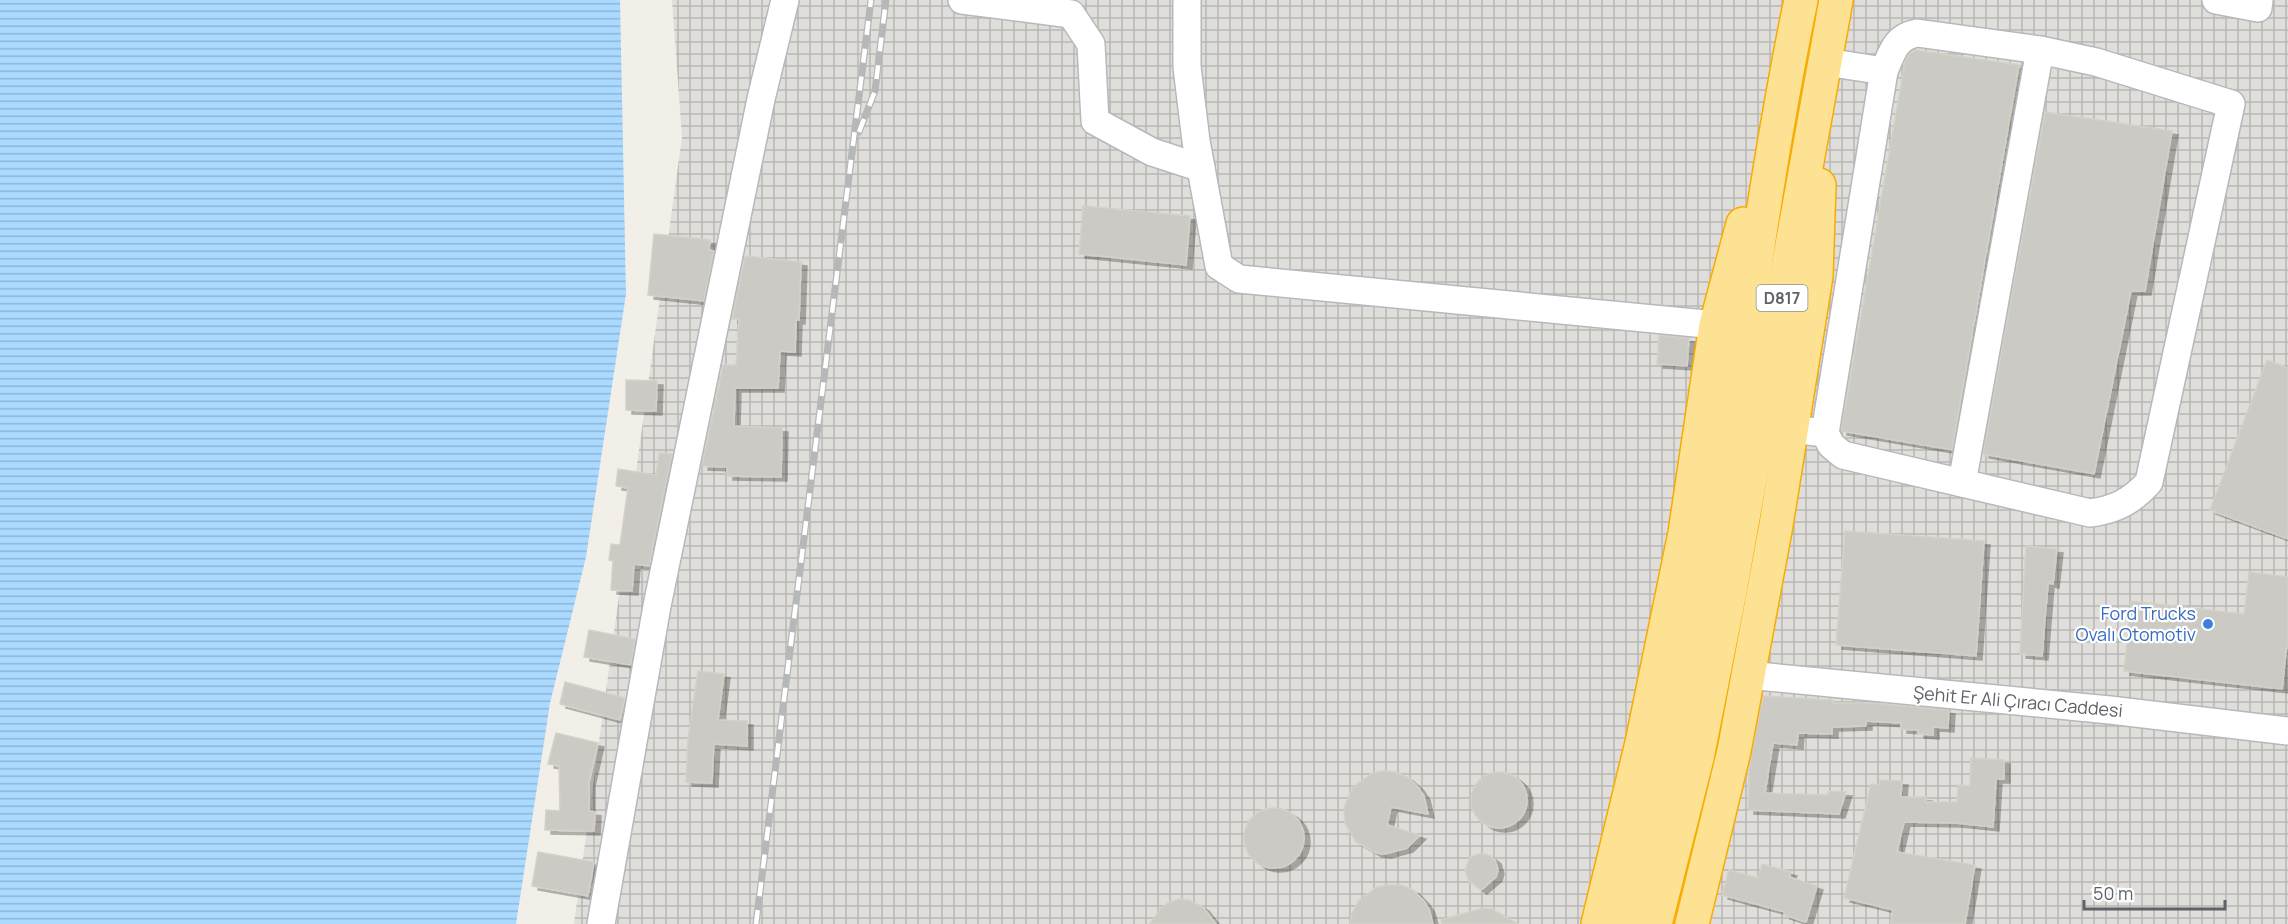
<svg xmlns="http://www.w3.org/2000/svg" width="2288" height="924" viewBox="0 0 2288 924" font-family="Manrope,sans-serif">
  <defs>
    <pattern id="industrial-grid" width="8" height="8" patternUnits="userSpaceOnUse" patternTransform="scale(1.5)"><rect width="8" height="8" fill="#e0deda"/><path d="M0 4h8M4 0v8" fill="none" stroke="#b9b8b5"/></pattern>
    <pattern id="water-rules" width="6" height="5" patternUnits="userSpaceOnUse" patternTransform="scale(1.5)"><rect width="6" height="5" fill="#aadaff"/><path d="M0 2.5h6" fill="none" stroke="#8eb4d2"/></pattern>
    <filter id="shadow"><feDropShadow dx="6" dy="4" stdDeviation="0" flood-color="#0004"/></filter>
  </defs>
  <rect width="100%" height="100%" fill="#f1efe8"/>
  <!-- industrial -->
  <polygon fill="url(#industrial-grid)" points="672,0 2288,0 2288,924 574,924 682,137"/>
  <!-- water -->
  <polygon fill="url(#water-rules)" points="0,0 620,0 626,294 586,557 550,703 516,924 0,924"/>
  <!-- building -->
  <g fill="#cccac5" stroke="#d6d1c6" stroke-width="1.5" filter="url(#shadow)">
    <polygon points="1916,50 2019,65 1952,450 1841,431 1905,61 1910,53"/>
    <polygon points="2045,112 2172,131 2145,291 2131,291 2094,474 1983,454"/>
    <polygon points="1083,206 1190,216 1186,265 1079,254"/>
    <polygon points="654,234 710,240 709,250 714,251 704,301 648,295"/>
    <polygon points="745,256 801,262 799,320 796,320 795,352 780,351 778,388 735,388 734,426 782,428 781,477 727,476 727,467 702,466 723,365 736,365 739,319 732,319"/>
    <polygon points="1659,335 1689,338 1687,366 1657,364"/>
    <polygon points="2267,360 2288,368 2288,539 2210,510"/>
    <polygon points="626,380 657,381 656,411 626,410"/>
    <polygon points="659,453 672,454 649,566 634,564 632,591 611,590 613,561 609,560 611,544 620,545 628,488 616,486 618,469 656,475"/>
    <polygon points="1845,531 1984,541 1976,656 1836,645"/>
    <polygon points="2026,546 2057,549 2053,584 2048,583 2042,656 2020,654"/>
    <polygon points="2249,572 2288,577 2288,634 2282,689 2124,671 2131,601 2244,614"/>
    <polygon points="589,630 635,639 631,665 584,657"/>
    <polygon points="698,671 724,674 718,720 747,721 747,746 714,744 712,783 686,782 688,738"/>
    <polygon points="565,682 625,698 620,720 560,704"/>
    <polygon points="1763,696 1833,700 1833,703 1869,703 1949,710 1948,728 1933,727 1933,735 1918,734 1918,730 1901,729 1901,723 1866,721 1866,726 1832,727 1832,734 1798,733 1797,745 1773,743 1765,793 1828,795 1828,791 1846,792 1839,814 1748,810 1749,767"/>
    <polygon points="556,733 598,743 589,782 589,811 595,812 594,831 545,830 546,810 560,811 559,766 548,764"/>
    <polygon points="1971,758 2004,760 2004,779 1996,779 1993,827 1956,823 1904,822 1897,852 1975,865 1965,924 1891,924 1893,910 1844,898 1871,784 1880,785 1880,780 1902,781 1901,797 1926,797 1926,802 1957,802 1958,785 1970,786"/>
    <polygon points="1381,771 1395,772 1407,777 1418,787 1424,796 1428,814 1391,807 1387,825 1420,835 1407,848 1385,854 1376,853 1356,842 1345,823 1344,808 1352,788 1371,774"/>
    <circle cx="1499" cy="800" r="28"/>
    <circle cx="1274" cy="838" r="30"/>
    <polygon points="538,852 594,862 588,896 532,886"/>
    <polygon points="1481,853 1490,856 1495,860 1498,870 1496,877 1481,890 1469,881 1465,871 1470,857"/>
    <polygon points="1762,864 1791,872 1789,877 1817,886 1806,922 1784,915 1785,912 1722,895 1729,870 1758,878"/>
    <polygon points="1387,885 1401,885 1413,890 1423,900 1429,909 1433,924 1350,924 1352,913 1359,900 1377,887"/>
    <polygon points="1179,899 1189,900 1203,907 1216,924 1150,924 1160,909 1168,903"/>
    <polygon points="1483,908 1492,909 1518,924 1442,924 1441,920"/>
  </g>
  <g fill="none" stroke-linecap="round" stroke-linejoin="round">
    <!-- minor casing -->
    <g stroke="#b5b8bc" stroke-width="30">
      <g id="minor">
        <polyline points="962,0 1071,14 1091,44 1095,121 1152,152 1201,168"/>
        <polyline points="1187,0 1187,67 1196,141 1219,266 1239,279 1716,325"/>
        <polyline points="2216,0 2258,8 2259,0"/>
        <polyline points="1808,431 1825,433 1884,71 1826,62"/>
        <path d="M1825,433L1831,445L1843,455L2090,513C2115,510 2132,501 2149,482L2231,104L2096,62L2040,50L1917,33C1895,37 1892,53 1884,71"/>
        <polyline points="1962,483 2040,50"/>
        <polyline points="1747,675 2110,710 2288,731"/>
        <polyline points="601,924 657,606 761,99 785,0"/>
      </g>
    </g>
    <!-- highway casing -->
    <g stroke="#f9ab00" stroke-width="36">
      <g id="highway">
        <polyline points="1598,924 1642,743 1685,533 1716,325 1743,224"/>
        <path d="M1630,924C1659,813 1686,701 1705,588C1739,392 1761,194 1801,0"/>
        <polyline points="1655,924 1697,758 1729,596 1836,0"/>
        <polyline points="1692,924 1734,751 1776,525 1816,276 1819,185"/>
      </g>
    </g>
    <!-- minor -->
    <use href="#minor" stroke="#fff" stroke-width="27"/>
    <!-- highway -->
    <use href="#highway" stroke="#fde293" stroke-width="33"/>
    <!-- rail casing -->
    <g stroke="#b6b7b8" stroke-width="7">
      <g id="rail">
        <polyline points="859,132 875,91 886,0"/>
        <polyline points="756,924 871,0"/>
      </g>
    </g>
    <!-- rail -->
    <use href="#rail" stroke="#fff" stroke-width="4.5" stroke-dasharray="14" stroke-linecap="butt"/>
  </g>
  <!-- markers -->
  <circle fill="#3f7fe0" stroke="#fff" stroke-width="2" cx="2208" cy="624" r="6"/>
  <g text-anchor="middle" stroke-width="4.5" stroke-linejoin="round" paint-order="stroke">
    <!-- shield labels -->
    <rect fill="#fff" stroke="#8f9295" stroke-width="1.5" x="1756.5" y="285" width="51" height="26" rx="4.5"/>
    <g font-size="16" font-weight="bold" fill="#5f6368">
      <text x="1782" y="304">D817</text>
    </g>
    <!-- shop labels -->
    <g font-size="18" fill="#366cbe" stroke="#fff" text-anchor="end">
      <text x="2196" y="620">Ford Trucks<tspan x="2196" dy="21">Ovalı Otomotiv</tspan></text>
    </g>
    <!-- street labels -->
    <g font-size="18" fill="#5f6368" stroke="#fff">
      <text transform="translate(2018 702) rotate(5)" y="6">Şehit Er Ali Çıracı Caddesi</text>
    </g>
  </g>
  <!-- scale -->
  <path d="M2084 900v9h141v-9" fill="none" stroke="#5f6368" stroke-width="3"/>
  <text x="2093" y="900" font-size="18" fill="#5f6368" stroke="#ffffff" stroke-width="4.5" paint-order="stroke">50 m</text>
</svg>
